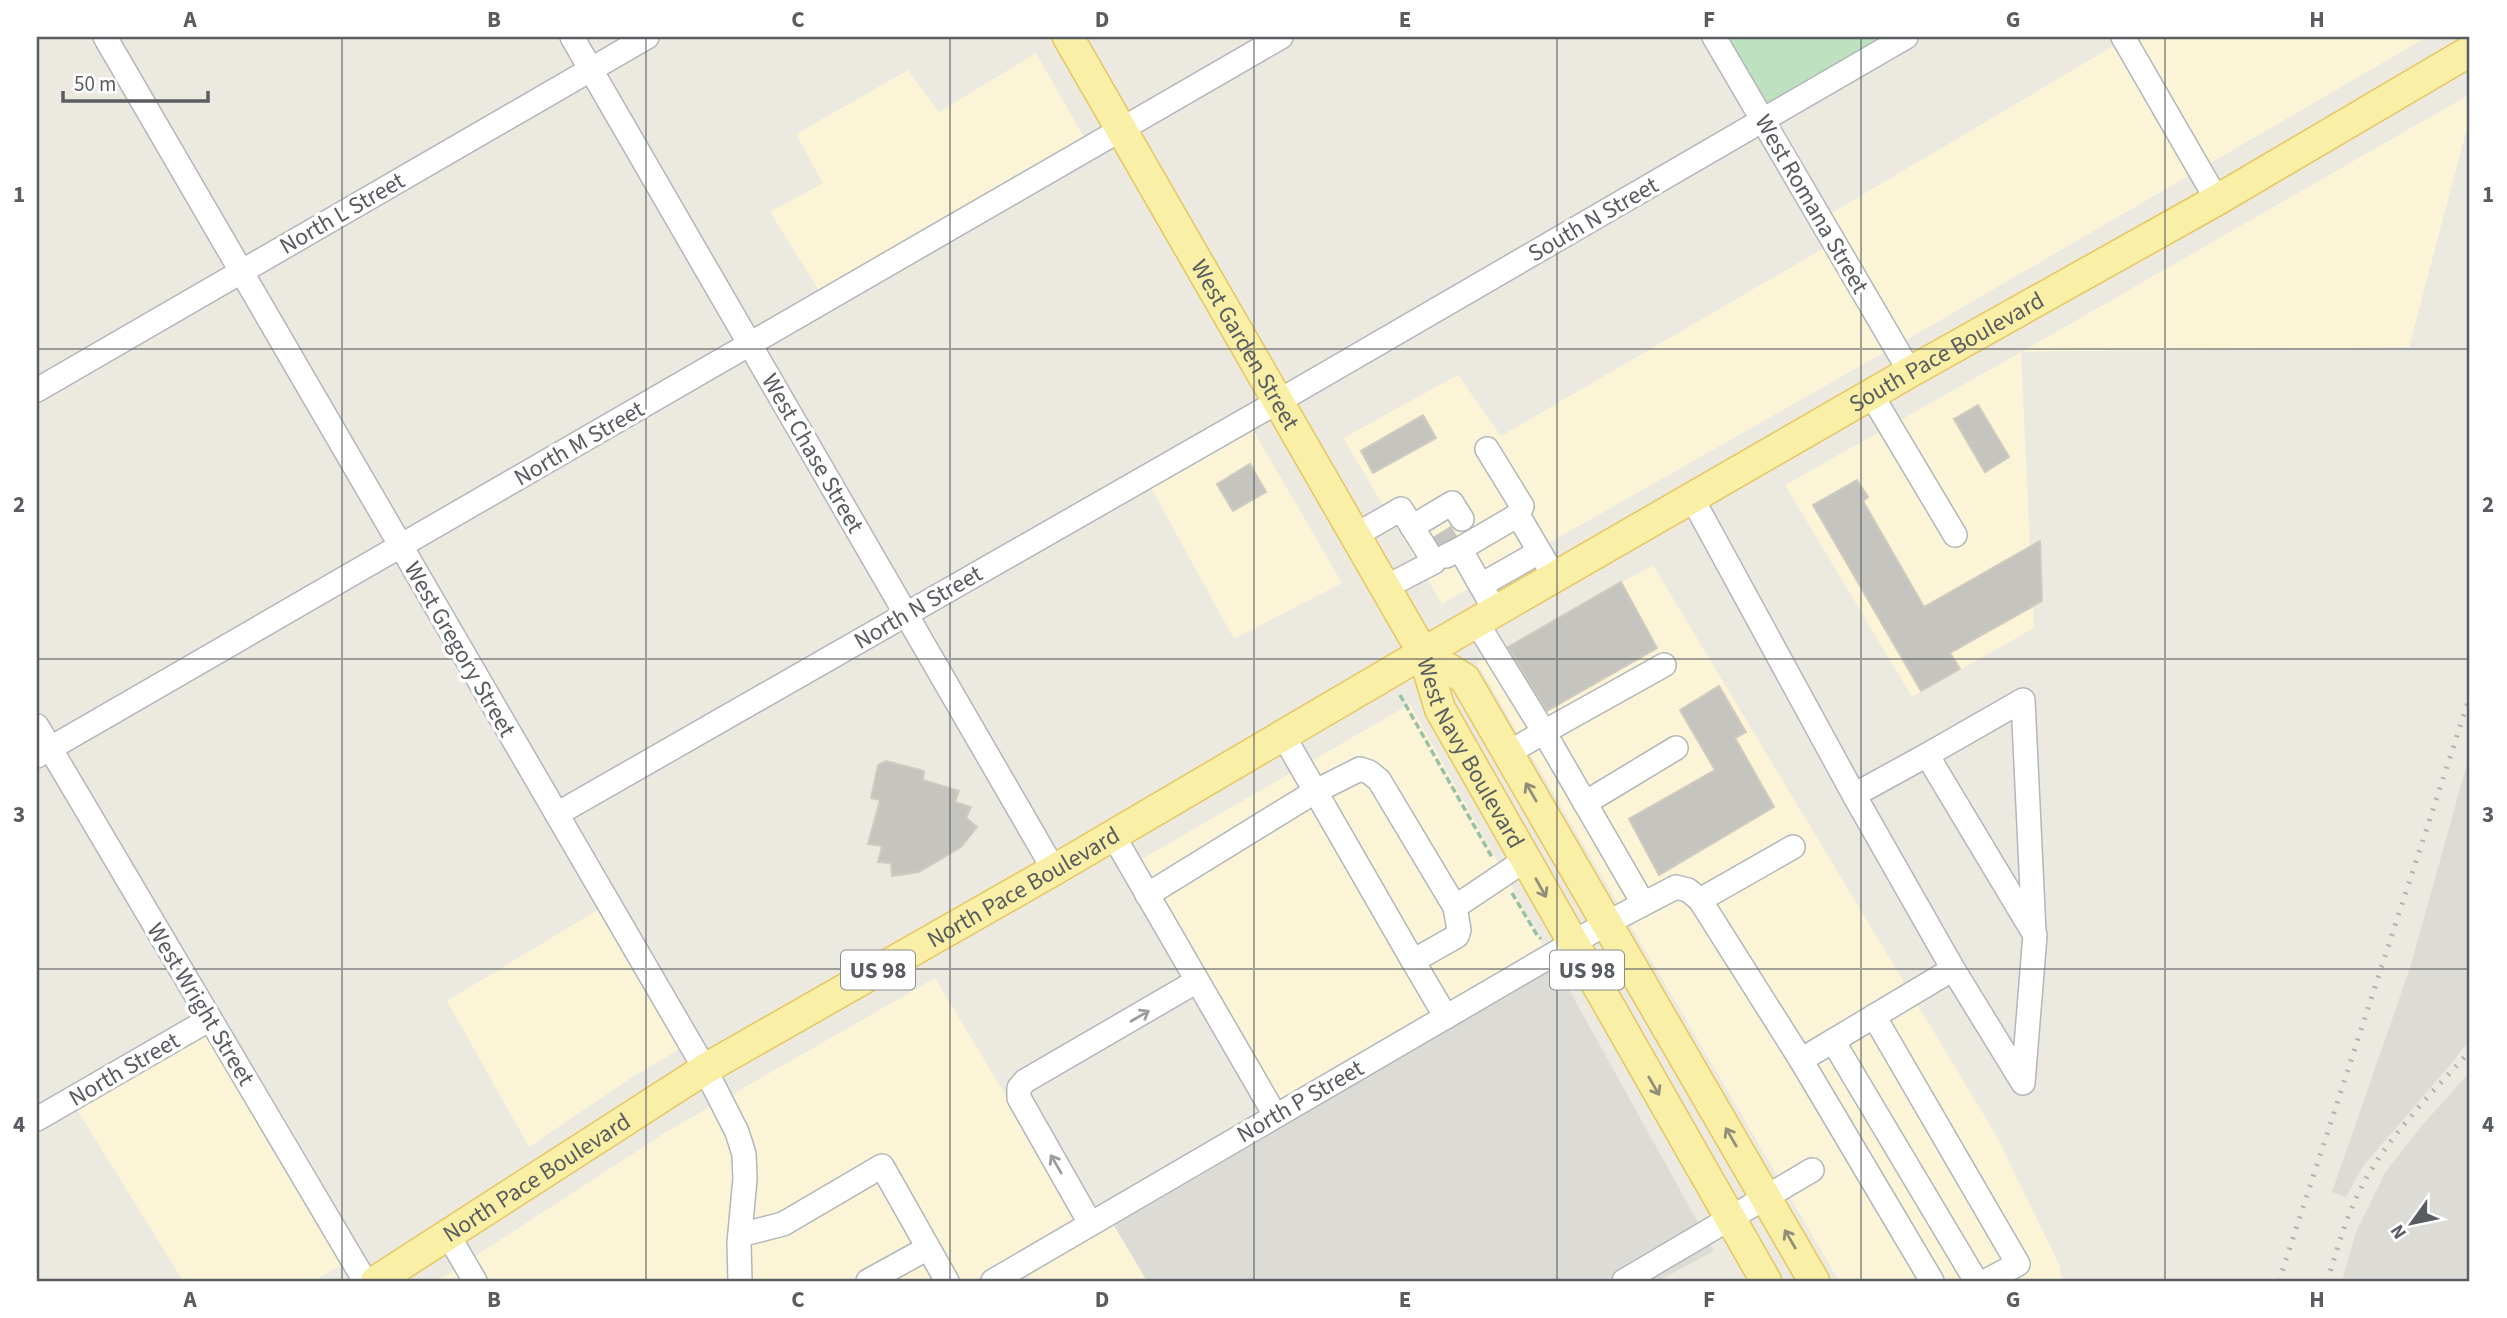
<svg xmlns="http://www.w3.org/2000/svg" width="2507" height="1318" viewBox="0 0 2507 1318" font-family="'Source Sans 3',sans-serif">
  <rect width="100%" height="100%" fill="#ebe9e0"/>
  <!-- commercial -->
  <g fill="#fbf4d6">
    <polygon points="2136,37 2427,37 2209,164"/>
    <polygon points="2115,45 2190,175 1905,341 1830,214"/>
    <polygon points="1036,53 1085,139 820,292 770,212 823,183 796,134 908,70 939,112"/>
    <polygon points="2470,94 2470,132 2466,132 2409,347 2021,352 2034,628 1912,697 1785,485 2021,352"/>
    <polygon points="1824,248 1885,352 1442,604 1343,438 1458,375 1501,436"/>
    <polygon points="1252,428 1342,583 1234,639 1150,486"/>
    <polygon points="1653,565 1996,1135 2060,1266 2062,1281 1839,1281 1788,1194 1826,1174 1818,1156 1778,1177 1477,663"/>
    <polygon points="1410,704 1546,949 1280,1101 1140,860"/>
    <polygon points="599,909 680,1049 631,1078 529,1147 447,1001"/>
    <polygon points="935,978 1080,1218 974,1281 752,1281 731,1095"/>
    <polygon points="206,1033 342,1265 313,1281 183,1281 76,1108"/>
    <polygon points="711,1106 727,1137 733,1157 729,1281 437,1281 666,1132"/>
    <polygon points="1112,1222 1147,1281 1031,1281 1027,1273"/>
  </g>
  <!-- industrial -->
  <g fill="#dddbd5">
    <polygon points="2470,753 2470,1039 2451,1064 2363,1166 2346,1197 2332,1192 2410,968"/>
    <polygon points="1556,966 1700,1226 1604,1281 1147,1281 1112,1222"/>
    <polygon points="2470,1072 2470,1281 2342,1281 2356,1232 2386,1171 2425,1122"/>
    <polygon points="1709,1243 1714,1251 1658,1281 1643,1281"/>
  </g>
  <!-- green -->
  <polygon fill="#bee2bf" points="1727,37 1886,37 1767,106"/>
  <!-- building -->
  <g fill="#c6c4be" stroke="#cfcbbf" stroke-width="2">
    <polygon points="1978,405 2009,457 1985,472 1954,419"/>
    <polygon points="1423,415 1436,438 1373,473 1361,451"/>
    <polygon points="1250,464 1266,492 1233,511 1217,484"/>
    <polygon points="1857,480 1868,497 1863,501 1924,607 2040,541 2042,601 1950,653 1960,669 1921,691 1813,505"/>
    <polygon points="1621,582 1657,648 1547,711 1508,647"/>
    <polygon points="1719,686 1746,732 1735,738 1774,807 1659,875 1629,819 1715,770 1680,710"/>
    <polygon points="886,761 924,771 923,780 959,791 955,802 971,807 966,818 977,827 961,847 919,872 892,876 891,863 878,862 882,846 868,844 880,800 871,798 878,765"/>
  </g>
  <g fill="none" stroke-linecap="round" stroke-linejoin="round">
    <!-- minor-tunnel -->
    <polyline stroke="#c6c6c0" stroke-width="23" stroke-dasharray="23 11" stroke-linecap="butt" points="1441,532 1451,548"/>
    <!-- minor casing -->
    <g stroke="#b3b6ba" stroke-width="26">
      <g id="minor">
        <polyline points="105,37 705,1069 737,1132 744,1154 745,1179 739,1243 740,1281"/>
        <polyline points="572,37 1054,870"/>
        <polyline points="1714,37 1910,372"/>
        <polyline points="2123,37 2217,200"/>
        <polyline points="37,390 647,37"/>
        <polyline points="1871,394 1955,535"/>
        <polyline points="1487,449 1522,506 1518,515"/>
        <polyline points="1692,498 1854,795"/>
        <polyline points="1412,527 1452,503 1462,519"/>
        <polyline points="1356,535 1401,509 1434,562 1386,587"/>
        <polyline points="1460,549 1518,515 1555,578"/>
        <polyline points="1446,556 1460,549 1496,612"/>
        <polyline points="1481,585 1539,552"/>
        <polyline points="1477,623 1544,732 1664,665"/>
        <polyline points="37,726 365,1281"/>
        <polyline points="1283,735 1413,961"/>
        <polyline points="1508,753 1544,732 1643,903"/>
        <polyline points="1927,755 2023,700 2034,932"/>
        <polyline points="37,756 1281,37"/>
        <polyline points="1585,803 1676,748"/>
        <polyline points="557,814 1279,401 1906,37"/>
        <polyline points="1113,835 1275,1115"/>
        <polyline points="1147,895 1316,791 1360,769 1369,772 1379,780 1455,907 1459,930 1457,936 1413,961 1446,1017"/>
        <polyline points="1700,900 1793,847"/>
        <polyline points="1455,907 1525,860"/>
        <polyline points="1874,1016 2018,1264 1986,1281"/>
        <polyline points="1833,1041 1976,1281"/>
        <polyline points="1801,1060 1932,1281"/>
        <polyline points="37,1119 210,1019"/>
        <polyline points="1090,1223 1019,1098 1019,1088 1025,1081 1197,981"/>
        <polyline points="448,1235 475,1281"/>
        <polyline points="740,1235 783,1224 882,1166 947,1281"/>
        <polyline points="868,1281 928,1248"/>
        <polyline points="993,1281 1607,923 1676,887 1688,890 1700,900 1801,1060 1953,969 2023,1083 2035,935 1927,755 1854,795 1953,969"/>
        <polyline points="1624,1281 1812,1170"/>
      </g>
    </g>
    <!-- major casing -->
    <g stroke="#e7c65e" stroke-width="33">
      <g id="major">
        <path id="s1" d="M1068,37L1423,653L1440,709L1766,1281"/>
        <polyline points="1423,653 1465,679 1814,1281"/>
        <path id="s2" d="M376,1281L705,1069L1054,870L1423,653L1910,372L2217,200L2470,51"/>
      </g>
    </g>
    <!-- path -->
    <g stroke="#98c1a6" stroke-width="3.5" stroke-dasharray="7 3.5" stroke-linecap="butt">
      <polyline points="1400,695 1493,859"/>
      <polyline points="1512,893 1537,935 1541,939"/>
    </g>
    <!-- minor -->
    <use href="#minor" stroke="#fff" stroke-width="23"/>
    <!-- major -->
    <use href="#major" stroke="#f9efa7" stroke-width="30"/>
    <!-- rail -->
    <g stroke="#b1b2b2" stroke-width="5" stroke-dasharray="2 9" stroke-linecap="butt">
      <polyline points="2279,1281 2470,696"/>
      <path d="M2327,1281C2337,1251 2345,1219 2360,1190C2386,1138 2431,1094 2470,1051"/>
    </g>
  </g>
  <!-- one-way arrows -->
  <defs><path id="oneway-shaft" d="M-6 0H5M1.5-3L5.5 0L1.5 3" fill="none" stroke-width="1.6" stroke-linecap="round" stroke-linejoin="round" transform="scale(1.75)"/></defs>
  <g stroke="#918f79">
    <use href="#oneway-shaft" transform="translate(1531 792) rotate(-120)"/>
    <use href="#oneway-shaft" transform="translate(1541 888) rotate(61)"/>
    <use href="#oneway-shaft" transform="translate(1654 1086) rotate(60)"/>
    <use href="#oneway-shaft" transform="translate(1731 1137) rotate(-120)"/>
    <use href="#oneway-shaft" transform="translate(1790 1239) rotate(-120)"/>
  </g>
  <g stroke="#9b9da0">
    <use href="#oneway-shaft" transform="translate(1140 1016) rotate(-30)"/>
    <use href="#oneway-shaft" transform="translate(1056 1164) rotate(-120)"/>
  </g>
  <!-- grid -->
  <path fill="none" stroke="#595c60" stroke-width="2" stroke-opacity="0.55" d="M342,37V1281M646,37V1281M950,37V1281M1254,37V1281M1557,37V1281M1861,37V1281M2165,37V1281M37,349H2470M37,659H2470M37,969H2470"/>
  <g text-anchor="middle" stroke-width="7" stroke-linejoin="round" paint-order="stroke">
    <!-- shield labels -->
    <g fill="#fff" stroke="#8b8d90" stroke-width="2">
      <rect x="841" y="950.5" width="74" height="39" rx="5"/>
      <rect x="1550" y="950.5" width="74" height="39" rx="5"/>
    </g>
    <g font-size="23" font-weight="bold" fill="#595c60">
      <text x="878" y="978">US 98</text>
      <text x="1587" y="978">US 98</text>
    </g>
    <!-- street labels -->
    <g font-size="24" fill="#595c60" stroke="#fff">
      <text transform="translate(1812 204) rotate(60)" y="8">West Romana Street</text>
      <text transform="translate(342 213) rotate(-30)" y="8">North L Street</text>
      <text transform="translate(1593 219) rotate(-30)" y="8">South N Street</text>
      <text dy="8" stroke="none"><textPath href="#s1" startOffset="355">West Garden Street</textPath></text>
      <text dy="8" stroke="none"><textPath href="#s2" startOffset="1825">South Pace Boulevard</textPath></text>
      <text transform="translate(579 443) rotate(-30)" y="8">North M Street</text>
      <text transform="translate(813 453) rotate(60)" y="8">West Chase Street</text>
      <text transform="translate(918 607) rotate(-30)" y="8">North N Street</text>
      <text transform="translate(460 649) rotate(60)" y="8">West Gregory Street</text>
      <text dy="8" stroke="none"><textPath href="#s1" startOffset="822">West Navy Boulevard</textPath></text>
      <text dy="8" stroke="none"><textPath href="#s2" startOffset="758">North Pace Boulevard</textPath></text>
      <text transform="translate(201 1004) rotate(59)" y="8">West Wright Street</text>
      <text transform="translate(124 1069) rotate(-30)" y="8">North Street</text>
      <text transform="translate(1300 1101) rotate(-30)" y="8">North P Street</text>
      <text dy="8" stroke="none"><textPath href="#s2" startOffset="191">North Pace Boulevard</textPath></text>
    </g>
  </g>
  <!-- border -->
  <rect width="2507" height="1318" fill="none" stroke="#ffffff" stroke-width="77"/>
  <!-- north arrow -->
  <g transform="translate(2412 1223) rotate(237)" stroke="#ffffff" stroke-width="5" paint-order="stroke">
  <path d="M0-5L12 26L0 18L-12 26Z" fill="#595c60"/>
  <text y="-10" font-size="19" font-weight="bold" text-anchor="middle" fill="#595c60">N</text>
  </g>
  <!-- scale -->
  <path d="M63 91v10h145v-10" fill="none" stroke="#595c60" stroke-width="3.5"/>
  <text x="74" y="91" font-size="21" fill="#595c60" stroke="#ffffff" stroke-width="5" paint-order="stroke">50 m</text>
  <rect x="38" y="38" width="2430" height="1242" fill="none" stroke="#595c60" stroke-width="2.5"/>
  <g font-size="23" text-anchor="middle" font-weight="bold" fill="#595c60">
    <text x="190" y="27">A</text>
    <text x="494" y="27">B</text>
    <text x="798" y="27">C</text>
    <text x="1102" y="27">D</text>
    <text x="1405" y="27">E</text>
    <text x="1709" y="27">F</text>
    <text x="2013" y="27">G</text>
    <text x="2317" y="27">H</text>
    <text x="19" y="202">1</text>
    <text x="2488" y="202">1</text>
    <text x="19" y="512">2</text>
    <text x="2488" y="512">2</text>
    <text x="19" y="822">3</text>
    <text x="2488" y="822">3</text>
    <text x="19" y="1132">4</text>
    <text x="2488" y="1132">4</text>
    <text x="190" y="1307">A</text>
    <text x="494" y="1307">B</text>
    <text x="798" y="1307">C</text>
    <text x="1102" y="1307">D</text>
    <text x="1405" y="1307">E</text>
    <text x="1709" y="1307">F</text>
    <text x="2013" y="1307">G</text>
    <text x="2317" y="1307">H</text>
  </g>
</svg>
